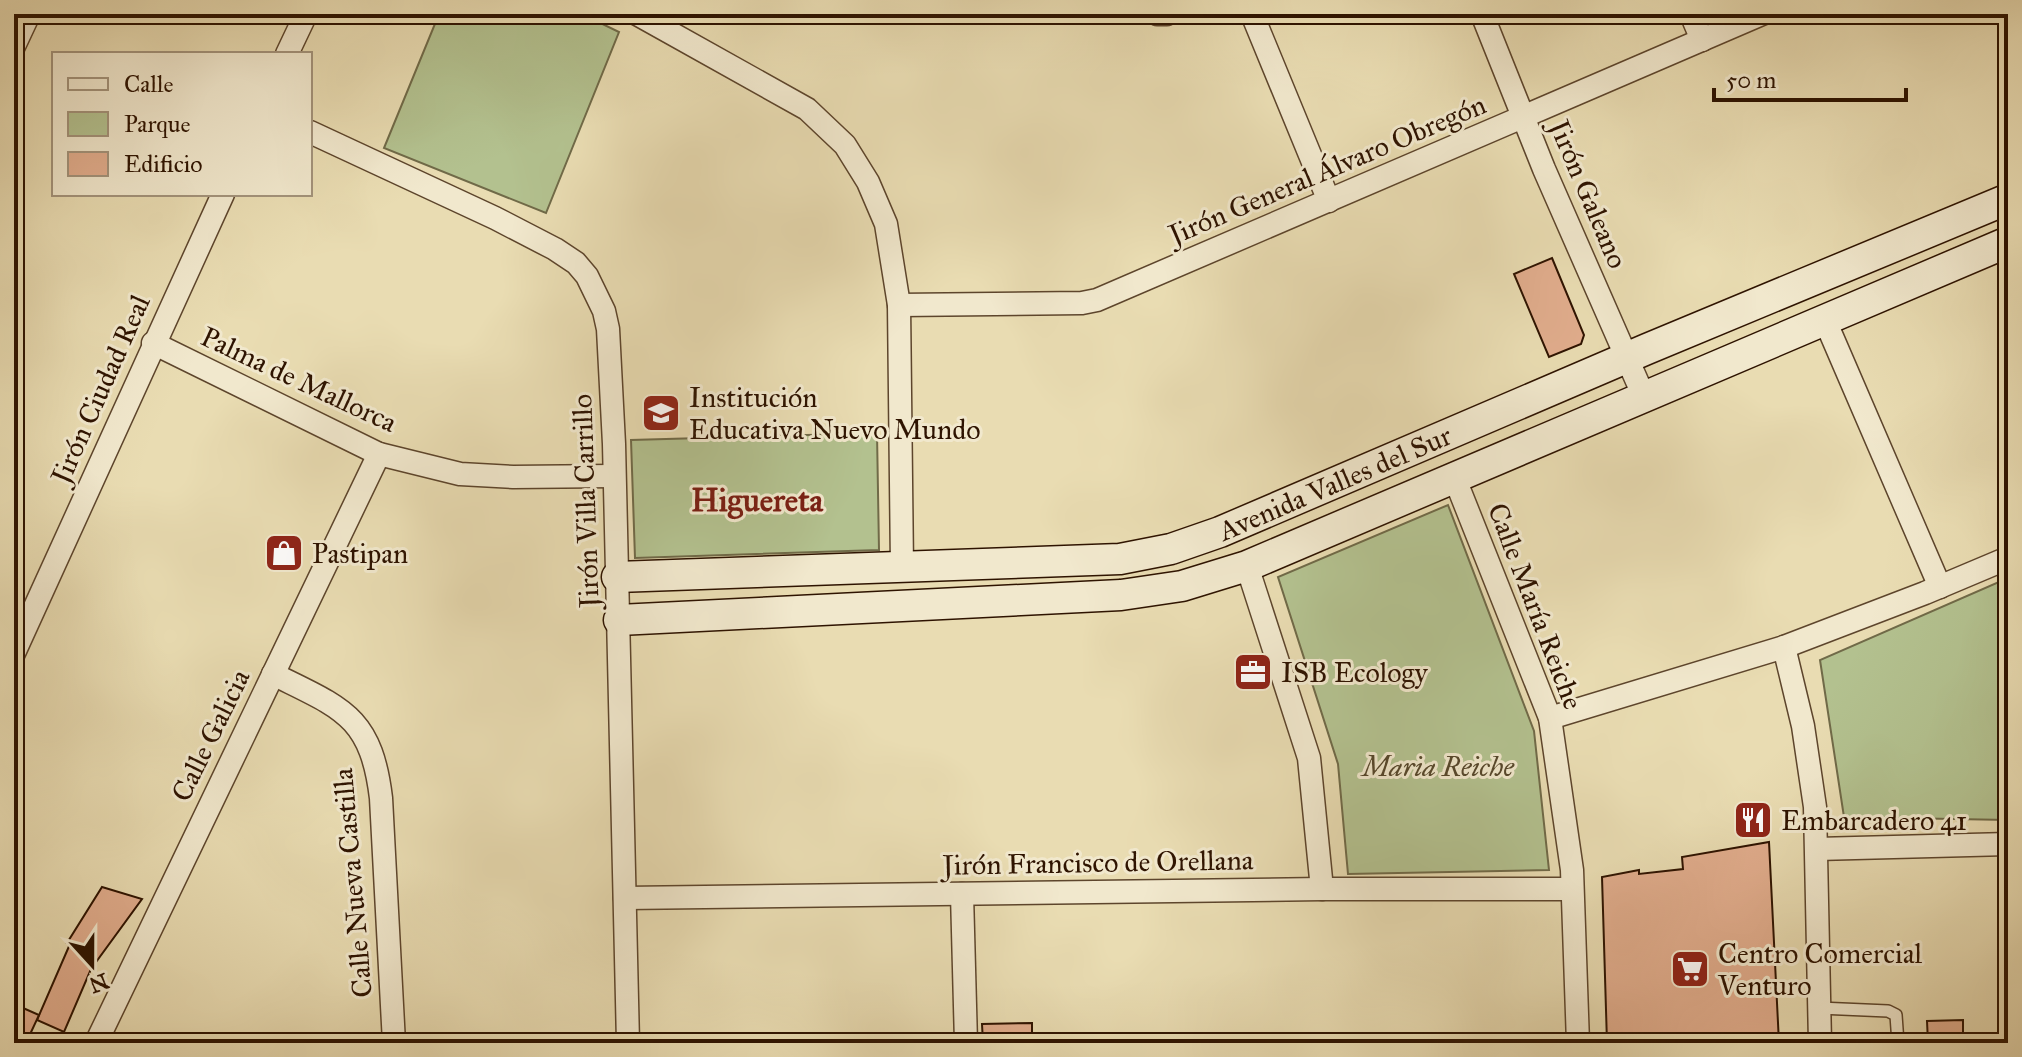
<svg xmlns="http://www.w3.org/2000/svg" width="2022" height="1057" viewBox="0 0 2022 1057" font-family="'IM FELL Great Primer',serif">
  <rect width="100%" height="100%" fill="#e9dcb2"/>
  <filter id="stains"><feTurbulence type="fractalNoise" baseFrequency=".0025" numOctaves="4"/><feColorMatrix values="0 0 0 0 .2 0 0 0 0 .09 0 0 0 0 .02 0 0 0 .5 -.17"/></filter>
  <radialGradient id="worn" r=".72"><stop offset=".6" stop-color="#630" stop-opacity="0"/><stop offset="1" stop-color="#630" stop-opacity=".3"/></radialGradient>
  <!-- green -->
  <g fill="#b3c18f" stroke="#706a48" stroke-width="2">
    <polygon points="439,14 582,14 619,32 546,213 384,148"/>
    <polygon points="877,433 879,550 635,558 631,440"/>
    <polygon points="1448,505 1534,731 1549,870 1348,874 1338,764 1278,577"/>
    <polygon points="2008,578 2008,820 1844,817 1820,660"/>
  </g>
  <!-- building -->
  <g fill="#e1ad8d" stroke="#2e1300" stroke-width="2">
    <polygon points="1552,258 1584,335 1581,344 1549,357 1514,274"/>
    <polygon points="1769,842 1779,1043 1607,1043 1602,877 1639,870 1639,874 1683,869 1682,857"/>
    <polygon points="102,887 142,899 91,969 64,1032 37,1020 70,944 67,943"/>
    <polygon points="14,1004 39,1015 26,1043 14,1043"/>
    <polygon points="1963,1020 1963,1043 1928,1043 1927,1021"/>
    <polygon points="1032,1023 1032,1043 983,1043 982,1024"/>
  </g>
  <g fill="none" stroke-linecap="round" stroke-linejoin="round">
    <!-- lane casing -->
    <g stroke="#5d452c" stroke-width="14">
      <polyline id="lane" points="1819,1008 1888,1011 1896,1015 1898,1043"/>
    </g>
    <!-- street casing -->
    <g stroke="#5d452c" stroke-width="25">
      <g id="street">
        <polyline points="637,14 807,109 845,145 868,182 886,224 899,305 902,568"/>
        <polyline points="1157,14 1167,14"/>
        <polyline points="1252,14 1329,201"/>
        <polyline points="1482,14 1544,169 1644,397"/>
        <polyline points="1691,14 1702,40"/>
        <polyline points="14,46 29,14"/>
        <polyline points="287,54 306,14"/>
        <polyline points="310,132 495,218 555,249 576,263 587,276 604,311 608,329 614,444 628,1043"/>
        <polyline points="899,305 1082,303 1097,300 1762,14"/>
        <polyline points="1824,318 1940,587"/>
        <polyline points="153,343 379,454 460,474 513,477 613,476"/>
        <polyline points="1455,479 1550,718 1572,870 1578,1043"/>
        <polyline points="1247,566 1309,758 1322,889"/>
        <polyline points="1784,647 1803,726 1815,807 1820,1043"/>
        <polyline points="14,653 223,194"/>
        <path d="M273,674C341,708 371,715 381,798L394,1043"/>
        <polyline points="1550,718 1784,647 1925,593 2008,558"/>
        <polyline points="1817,849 2008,844"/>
        <polyline points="962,894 966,1043"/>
        <polyline points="625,898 1322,889 1572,889"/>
        <polyline points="96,1043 379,454"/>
      </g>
    </g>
    <!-- secondary casing -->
    <g stroke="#2e1300" stroke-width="33">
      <g id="secondary">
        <path id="s1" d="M617,577L1120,559L1171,549L1220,532L1647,349L2008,199"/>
        <polyline points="619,620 1121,595 1182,586 1247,566 2008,242"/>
      </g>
    </g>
    <!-- lane -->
    <use href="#lane" stroke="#f1e8cd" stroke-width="11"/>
    <!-- street -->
    <use href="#street" stroke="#f1e8cd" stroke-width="22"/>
    <!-- secondary -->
    <use href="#secondary" stroke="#f1e8cd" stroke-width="30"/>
  </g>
  <!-- icons -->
  <defs>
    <g id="school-square" transform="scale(2)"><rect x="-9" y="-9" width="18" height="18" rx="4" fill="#8f2418" stroke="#f1e8cd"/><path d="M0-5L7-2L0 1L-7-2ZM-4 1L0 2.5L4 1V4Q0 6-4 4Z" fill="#fff"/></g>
    <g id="shop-square" transform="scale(2)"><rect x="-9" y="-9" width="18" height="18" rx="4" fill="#8f2418" stroke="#f1e8cd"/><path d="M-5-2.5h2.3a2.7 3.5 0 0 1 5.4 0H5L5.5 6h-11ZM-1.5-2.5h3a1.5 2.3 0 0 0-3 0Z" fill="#fff"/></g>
    <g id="office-square" transform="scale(2)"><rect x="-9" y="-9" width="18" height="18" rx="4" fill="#8f2418" stroke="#f1e8cd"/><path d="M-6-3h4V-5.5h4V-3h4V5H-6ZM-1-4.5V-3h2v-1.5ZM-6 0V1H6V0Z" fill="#fff"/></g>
    <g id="restaurant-square" transform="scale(2)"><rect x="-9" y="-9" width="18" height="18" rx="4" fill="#8f2418" stroke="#f1e8cd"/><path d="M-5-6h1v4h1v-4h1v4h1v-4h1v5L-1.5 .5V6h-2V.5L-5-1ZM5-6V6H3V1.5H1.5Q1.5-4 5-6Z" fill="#fff"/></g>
    <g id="supermarket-square" transform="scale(2)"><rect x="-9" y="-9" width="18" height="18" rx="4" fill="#8f2418" stroke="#f1e8cd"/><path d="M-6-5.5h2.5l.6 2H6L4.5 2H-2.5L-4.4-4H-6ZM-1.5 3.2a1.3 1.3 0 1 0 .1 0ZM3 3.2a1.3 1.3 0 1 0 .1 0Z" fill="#fff"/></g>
  </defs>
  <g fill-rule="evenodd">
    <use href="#school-square" x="661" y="413"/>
    <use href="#shop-square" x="284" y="553"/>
    <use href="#office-square" x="1253" y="672"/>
    <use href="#restaurant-square" x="1753" y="820"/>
    <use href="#supermarket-square" x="1690" y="969"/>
  </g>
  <g text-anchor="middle" stroke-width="6" stroke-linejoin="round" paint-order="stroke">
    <!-- street labels -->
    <g font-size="28" fill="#2e1300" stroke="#f1e8cd">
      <text transform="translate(1327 169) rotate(-23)" y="10">Jirón General Álvaro Obregón</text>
      <text transform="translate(1589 194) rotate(67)" y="10">Jirón Galeano</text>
      <text transform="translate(299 379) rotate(25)" y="10">Palma de Mallorca</text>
      <text transform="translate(100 389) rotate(-66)" y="10">Jirón Ciudad Real</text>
      <text dy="10" stroke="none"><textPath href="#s1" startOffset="732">Avenida Valles del Sur</textPath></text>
      <text transform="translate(585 501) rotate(-92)" y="10">Jirón Villa Carrillo</text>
      <text transform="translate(1536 606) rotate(69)" y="10">Calle María Reiche</text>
      <text transform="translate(210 735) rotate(-64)" y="10">Calle Galicia</text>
      <text transform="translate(1098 862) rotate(-1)" y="10">Jirón Francisco de Orellana</text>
      <text transform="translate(352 883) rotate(-95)" y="10">Calle Nueva Castilla</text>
    </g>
    <!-- poi labels -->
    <g font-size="28" fill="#2e1300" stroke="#f1e8cd" text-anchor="start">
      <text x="689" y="407">Institución<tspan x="689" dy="32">Educativa Nuevo Mundo</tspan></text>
      <text x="312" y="563">Pastipan</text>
      <text x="1281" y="682">ISB Ecology</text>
      <text x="1781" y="830">Embarcadero 41</text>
      <text x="1718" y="963">Centro Comercial<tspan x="1718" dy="32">Venturo</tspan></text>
    </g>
    <!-- park labels -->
    <g font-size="28" font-style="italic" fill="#56472b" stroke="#f1e8cd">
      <text x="1438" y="776">Maria Reiche</text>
    </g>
    <!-- quarter labels -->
    <g font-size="32" font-weight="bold" fill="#7a1f14" stroke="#f1e8cd">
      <text x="757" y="511">Higuereta</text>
    </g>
  </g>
  <!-- margin -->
  <rect width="2022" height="1057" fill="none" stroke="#e9dcb2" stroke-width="48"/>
  <rect x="16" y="16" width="1990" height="1025" fill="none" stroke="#2e1300" stroke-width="4"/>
  <rect x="24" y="24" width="1974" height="1009" fill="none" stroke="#2e1300" stroke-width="2"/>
  <!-- legend -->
  <rect x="52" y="52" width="260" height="144" fill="#f1e8cd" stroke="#a3937b" stroke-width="2"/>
  <rect x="68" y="78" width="40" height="12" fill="#f1e8cd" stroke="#a3937b" stroke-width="2"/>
  <text x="124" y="92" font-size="24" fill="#2e1300">Calle</text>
  <rect x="68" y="112" width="40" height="24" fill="#b3c18f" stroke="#a3937b" stroke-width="2"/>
  <text x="124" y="132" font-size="24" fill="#2e1300">Parque</text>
  <rect x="68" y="152" width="40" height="24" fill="#e1ad8d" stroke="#a3937b" stroke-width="2"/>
  <text x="124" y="172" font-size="24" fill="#2e1300">Edificio</text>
  <!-- north arrow -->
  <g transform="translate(92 965) rotate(159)" stroke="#f1e8cd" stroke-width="6" paint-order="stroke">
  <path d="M0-6L14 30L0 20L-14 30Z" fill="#2e1300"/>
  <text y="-12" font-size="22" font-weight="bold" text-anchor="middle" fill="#2e1300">N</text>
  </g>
  <!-- scale -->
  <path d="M1714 88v12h192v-12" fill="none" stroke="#2e1300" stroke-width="4"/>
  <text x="1726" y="88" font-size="24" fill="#2e1300" stroke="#f1e8cd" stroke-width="6" paint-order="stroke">50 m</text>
  <rect width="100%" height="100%" filter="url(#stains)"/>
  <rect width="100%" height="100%" fill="url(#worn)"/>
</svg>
